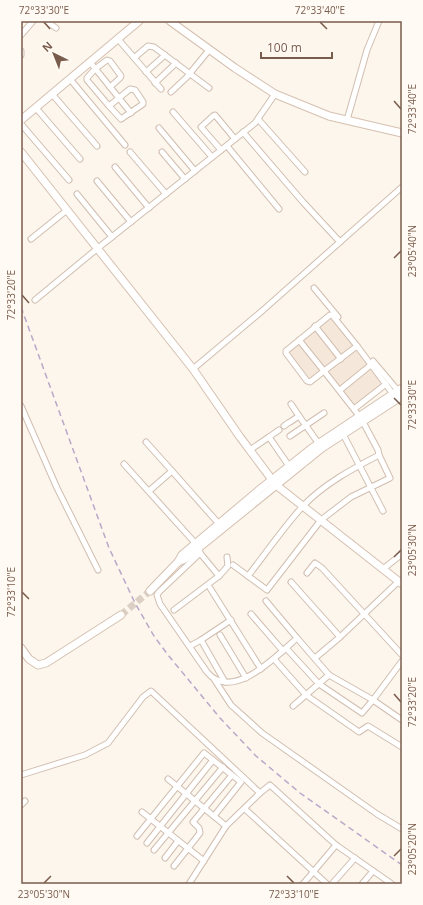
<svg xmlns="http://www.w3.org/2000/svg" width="423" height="905" viewBox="0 0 423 905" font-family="'Open Sans',sans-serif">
  <rect width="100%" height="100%" fill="#fdf6ec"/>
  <!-- residential -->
  <polygon fill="#f5e8da" points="332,315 386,384 354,409 324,371 309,382 286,351"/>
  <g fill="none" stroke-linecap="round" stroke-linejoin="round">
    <!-- secondary-tunnel -->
    <polyline stroke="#dcd0c4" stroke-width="7" stroke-dasharray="7 3.5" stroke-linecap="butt" points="121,615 150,591"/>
    <!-- street casing -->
    <g stroke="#d1beb0" stroke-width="7">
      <g id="street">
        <polyline points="46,21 56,28"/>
        <polyline points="21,35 33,21"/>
        <polyline points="118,39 161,89"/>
        <polyline points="21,51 21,55"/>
        <polyline points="134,58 148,46 154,47 209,88"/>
        <polyline points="90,62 131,113"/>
        <polyline points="146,72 165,55"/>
        <polyline points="70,79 125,145"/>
        <polyline points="155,83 176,63"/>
        <polyline points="171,92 187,77 209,50"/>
        <polyline points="52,94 97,146"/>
        <polyline points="109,106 121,119 143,104 143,102 135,90 130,89 109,106 87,80 87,78 95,69 107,60 110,61 121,76 120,78 110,87"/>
        <polyline points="36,108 80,159"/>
        <polyline points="173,112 212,157"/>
        <polyline points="258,119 305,172"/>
        <polyline points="347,120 367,50 379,21"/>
        <polyline points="21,124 69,180"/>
        <polyline points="159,128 195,171"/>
        <polyline points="243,132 303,202 340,242"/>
        <polyline points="227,146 279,209"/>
        <polyline points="221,150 201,127 213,116 215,115 235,139"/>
        <polyline points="130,152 166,194"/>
        <polyline points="162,152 185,179"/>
        <polyline points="115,167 149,208"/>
        <polyline points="97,181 131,222"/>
        <polyline points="77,194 112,237"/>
        <polyline points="31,239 67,210"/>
        <polyline points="314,288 338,317"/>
        <polyline points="35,300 98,248 255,123 275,94"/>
        <polyline points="315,326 341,359"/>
        <polyline points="299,340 324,371 310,382 307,381 286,353 286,351 330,315 332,315 357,346"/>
        <polyline points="373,361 400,393"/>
        <polyline points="193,369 262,311 402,187"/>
        <polyline points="340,390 372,364"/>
        <polyline points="291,404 299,416"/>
        <polyline points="21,406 57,488 98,570"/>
        <polyline points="354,409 386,384"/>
        <polyline points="360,417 324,371 357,346 393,394"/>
        <polyline points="290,422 299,416 319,444"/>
        <polyline points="284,426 288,423"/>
        <polyline points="343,434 383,511"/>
        <polyline points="290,436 324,413"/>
        <polyline points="269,437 279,430"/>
        <polyline points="146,442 172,471 149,491"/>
        <polyline points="250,450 269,437 289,466"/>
        <polyline points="124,464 196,544"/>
        <polyline points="172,471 219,524"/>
        <path d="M199,547L200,553L196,557L159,592L157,595L160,604L207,672C232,703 278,655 297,638L329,675L373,700L402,661"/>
        <polyline points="233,565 267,590 321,520 351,497 390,478 379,455 378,450 363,422"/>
        <polyline points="383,569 402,554"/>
        <polyline points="307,573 315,563 322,568 402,655"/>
        <polyline points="219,576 228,566 227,557"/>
        <path d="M248,576C266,553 283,528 303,506C324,484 352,469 379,455"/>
        <polyline points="291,582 340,637 399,581"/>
        <polyline points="210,588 261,669"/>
        <polyline points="266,601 297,638"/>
        <polyline points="174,610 219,576 200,553"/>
        <polyline points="251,614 283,651"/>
        <polyline points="220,635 246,678"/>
        <polyline points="190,646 201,640"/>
        <polyline points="286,648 319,684 362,713 373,700 402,720"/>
        <polyline points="315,658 340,637"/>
        <polyline points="274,659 306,695 359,732 368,726 402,747"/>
        <polyline points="214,679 231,705 262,733 377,814 402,829"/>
        <polyline points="225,682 201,640 231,620"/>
        <polyline points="293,706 329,675"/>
        <polyline points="21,775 85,755 108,743 143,697 151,691 260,793 226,826 189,884"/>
        <polyline points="168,779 226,826"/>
        <polyline points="260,793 270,785 336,845 392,884"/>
        <polyline points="21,805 25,801"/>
        <polyline points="245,809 327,884"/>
        <polyline points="142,812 204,861"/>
        <polyline points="137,836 204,753 241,782 214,816"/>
        <polyline points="147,843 213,760"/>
        <polyline points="154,850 223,767"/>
        <polyline points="165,858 178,841"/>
        <polyline points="174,866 200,833 199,828 193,822 232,775"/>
        <polyline points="303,884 336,845"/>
        <polyline points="332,884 355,858"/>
        <polyline points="362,884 373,871"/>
      </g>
    </g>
    <!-- secondary casing -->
    <g stroke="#d6c0b0" stroke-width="9">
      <g id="secondary">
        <polyline points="170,21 235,68 275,94 329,116 402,133"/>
        <polyline points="21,120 139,21"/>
        <polyline points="21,152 193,369 240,437 276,485 402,584"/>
        <polyline points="178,562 185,559 322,448 402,396"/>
        <polyline points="150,591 178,562 182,555 259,490 312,448 402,388"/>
        <polyline points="21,648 29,659 38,665 46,663 121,615"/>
      </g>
    </g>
    <!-- street -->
    <use href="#street" stroke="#fff" stroke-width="5"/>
    <!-- secondary -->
    <use href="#secondary" stroke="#fff" stroke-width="7"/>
    <!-- rail -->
    <polyline stroke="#b9a8c9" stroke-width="1.5" stroke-dasharray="6 4" stroke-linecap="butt" points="21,307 109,548 135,603 154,636 168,655 220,718 256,756 300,793 402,865"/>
  </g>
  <!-- ticks -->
  <path fill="none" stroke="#7a5c4d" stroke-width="1.5" d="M44,22L50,29M320,22L327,29M394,101L401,109M394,258L401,251M22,295L29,303M394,398L401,405M394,557L401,550M22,592L29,599M394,694L401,702M394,856L401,849M287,876L294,883M44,883L51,876"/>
  <!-- border -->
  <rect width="423" height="905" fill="none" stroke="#fffaf3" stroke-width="44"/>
  <!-- north arrow -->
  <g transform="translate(54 54) rotate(317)" stroke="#fffaf3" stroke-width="3" paint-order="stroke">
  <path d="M0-3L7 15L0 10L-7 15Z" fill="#7a5c4d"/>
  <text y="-6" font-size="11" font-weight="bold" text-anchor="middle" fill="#7a5c4d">N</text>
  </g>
  <!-- scale -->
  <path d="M261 52v6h71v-6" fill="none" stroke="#7a5c4d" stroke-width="2"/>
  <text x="267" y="52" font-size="12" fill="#7a5c4d" stroke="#fffaf3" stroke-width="3" paint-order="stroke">100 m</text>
  <rect x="22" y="22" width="379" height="861" fill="none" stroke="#7a5c4d" stroke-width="1.5"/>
  <g font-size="10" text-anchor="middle" fill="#7a5c4d">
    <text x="44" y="14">72°33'30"E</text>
    <text x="320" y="14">72°33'40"E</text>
    <text transform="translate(412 109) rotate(-90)" y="4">72°33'40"E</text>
    <text transform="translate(412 251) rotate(-90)" y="4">23°05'40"N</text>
    <text transform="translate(11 295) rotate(-90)" y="4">72°33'20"E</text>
    <text transform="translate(412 405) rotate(-90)" y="4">72°33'30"E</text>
    <text transform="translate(412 550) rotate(-90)" y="4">23°05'30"N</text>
    <text transform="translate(11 592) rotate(-90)" y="4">72°33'10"E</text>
    <text transform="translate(412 702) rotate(-90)" y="4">72°33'20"E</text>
    <text transform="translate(412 849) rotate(-90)" y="4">23°05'20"N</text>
    <text x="44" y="898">23°05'30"N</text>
    <text x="294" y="898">72°33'10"E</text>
  </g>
</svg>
